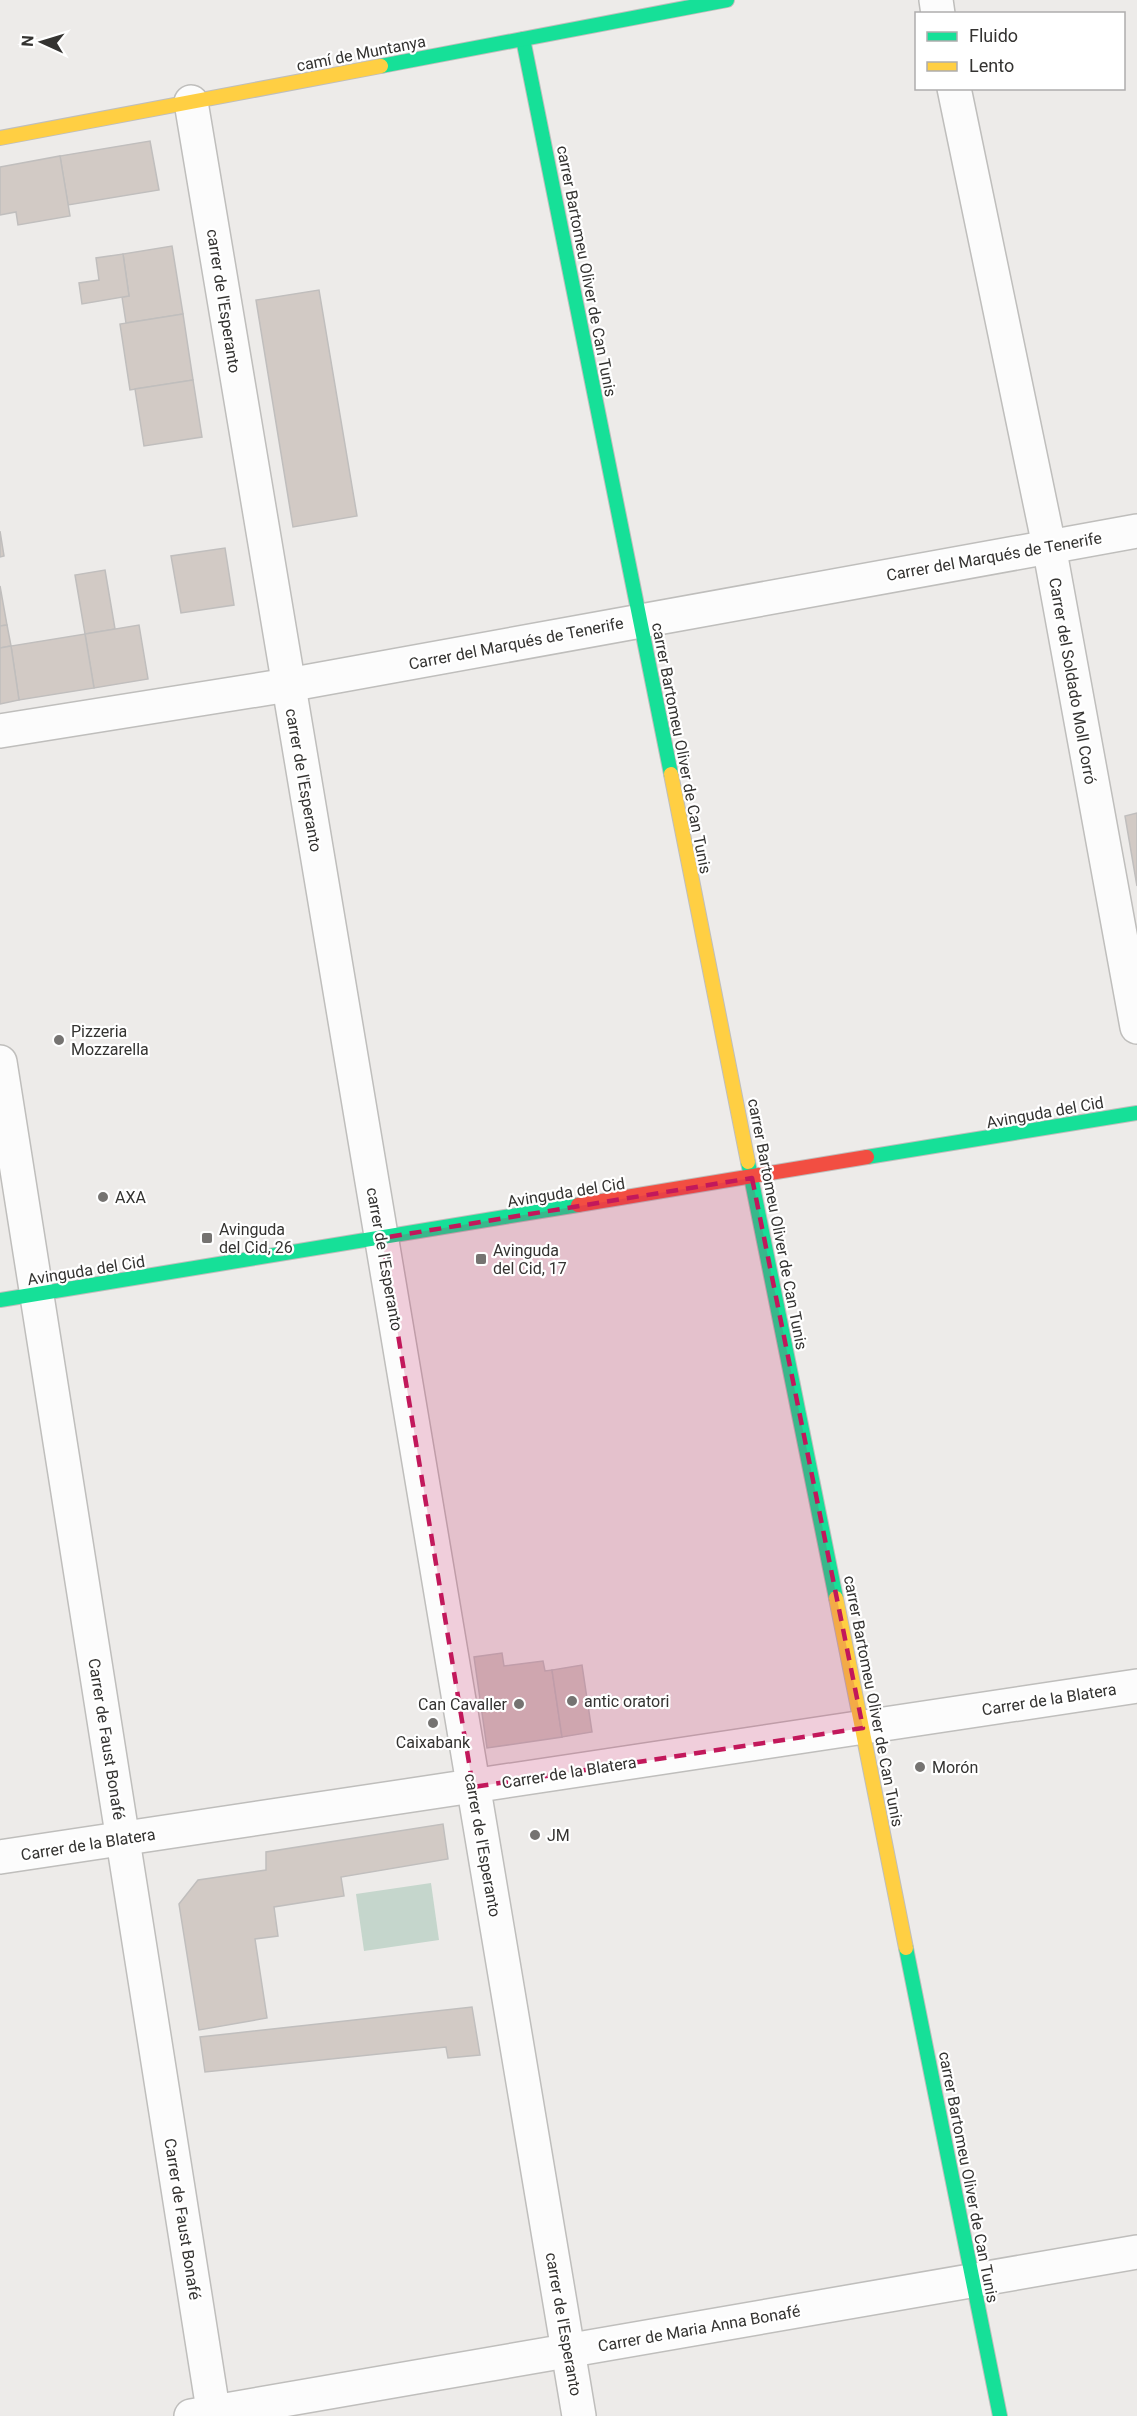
<svg xmlns="http://www.w3.org/2000/svg" width="1137" height="2416" viewBox="0 0 1137 2416" font-family="Roboto,sans-serif">
  <rect width="100%" height="100%" fill="#edebe9"/>
  <!-- green -->
  <polygon fill="#c5d6cc" points="431,1883 439,1940 364,1951 356,1894"/>
  <!-- building -->
  <g fill="#d2cac5" stroke="#c0bebd" stroke-width="1.5">
    <polygon points="150,141 159,190 68,205 60,156"/>
    <polygon points="60,156 70,216 18,225 16,212 0,215 0,167"/>
    <polygon points="172,246 183,314 126,323 122,297 129,296 123,254"/>
    <polygon points="123,254 129,296 82,304 79,283 99,280 96,258"/>
    <polygon points="319,290 357,516 293,527 256,300"/>
    <polygon points="183,314 193,380 130,390 120,324"/>
    <polygon points="193,380 202,437 144,446 135,389"/>
    <polygon points="0,531 4,556 0,557"/>
    <polygon points="225,548 234,605 181,613 171,556"/>
    <polygon points="105,570 115,629 85,634 75,575"/>
    <polygon points="0,586 7,625 0,626"/>
    <polygon points="7,625 11,646 0,648 0,626"/>
    <polygon points="139,625 148,679 94,688 85,634"/>
    <polygon points="85,634 94,688 19,700 11,646"/>
    <polygon points="11,646 19,700 0,704 0,648"/>
    <polygon points="1137,813 1137,886 1125,816"/>
    <polygon points="502,1653 504,1666 543,1661 545,1671 552,1670 562,1737 487,1748 474,1657"/>
    <polygon points="582,1665 592,1732 562,1737 552,1670"/>
    <polygon points="443,1824 448,1859 341,1877 344,1896 274,1907 278,1936 255,1939 267,2018 199,2030 179,1904 198,1880 266,1870 266,1852"/>
    <polygon points="472,2007 480,2055 448,2058 446,2047 205,2072 200,2037"/>
  </g>
  <g fill="none" stroke-linecap="round" stroke-linejoin="round">
    <!-- street casing -->
    <g stroke="#bfbebc" stroke-width="36">
      <g id="street">
        <polyline points="936,0 938,14"/>
        <polyline points="954,88 1049,546 1137,1027"/>
        <polyline points="191,102 579,2416"/>
        <polyline points="0,731 288,685 1137,531"/>
        <polyline points="0,1062 214,2416"/>
        <polyline points="0,1857 1137,1686"/>
        <polyline points="191,2416 1137,2252"/>
      </g>
    </g>
    <!-- fast casing -->
    <g stroke="#bfbebc" stroke-width="16">
      <g id="fast">
        <polyline points="523,39 671,774"/>
        <polyline points="381,66 727,0"/>
        <polyline points="867,1157 1137,1113"/>
        <polyline points="748,1162 836,1598"/>
        <polyline points="0,1300 578,1205"/>
        <polyline points="906,1948 1000,2416"/>
      </g>
    </g>
    <!-- slow casing -->
    <g stroke="#bfbebc" stroke-width="16">
      <g id="slow">
        <polyline points="0,138 381,66"/>
        <polyline points="671,774 748,1162"/>
        <polyline points="836,1598 906,1948"/>
      </g>
    </g>
    <!-- jam casing -->
    <g stroke="#bfbebc" stroke-width="16">
      <polyline id="jam" points="578,1205 867,1157"/>
    </g>
    <!-- street -->
    <use href="#street" stroke="#fcfcfc" stroke-width="33"/>
    <!-- fast -->
    <use href="#fast" stroke="#16e098" stroke-width="14"/>
    <!-- slow -->
    <use href="#slow" stroke="#ffcf43" stroke-width="14"/>
    <!-- jam -->
    <use href="#jam" stroke="#f24e42" stroke-width="14"/>
  </g>
  <!-- marked area -->
  <path fill="#c2185b" fill-opacity="0.2" stroke="#c2185b" stroke-width="4.5" stroke-dasharray="12 8" stroke-linejoin="round" d="M752,1178L863,1728L473,1787L382,1238Z"/>
  <!-- markers -->
  <g fill="#757371" stroke="#fff" stroke-width="2">
    <circle cx="59" cy="1040" r="6"/>
    <circle cx="103" cy="1197" r="6"/>
    <rect x="201" y="1232" width="12" height="12" rx="3"/>
    <rect x="475" y="1253" width="12" height="12" rx="3"/>
    <circle cx="572" cy="1701" r="6"/>
    <circle cx="519" cy="1704" r="6"/>
    <circle cx="433" cy="1723" r="6"/>
    <circle cx="920" cy="1767" r="6"/>
    <circle cx="535" cy="1835" r="6"/>
  </g>
  <g text-anchor="middle" stroke-width="4.5" stroke-linejoin="round" paint-order="stroke">
    <!-- street labels -->
    <g font-size="16" fill="#343331" stroke="#fff">
      <text transform="translate(361 53) rotate(-11)" y="6">camí de Muntanya</text>
      <text transform="translate(587 271) rotate(79)" y="6">carrer Bartomeu Oliver de Can Tunis</text>
      <text transform="translate(224 301) rotate(81)" y="6">carrer de l'Esperanto</text>
      <text transform="translate(994 556) rotate(-10)" y="6">Carrer del Marqués de Tenerife</text>
      <text transform="translate(516 643) rotate(-11)" y="6">Carrer del Marqués de Tenerife</text>
      <text transform="translate(1073 681) rotate(80)" y="6">Carrer del Soldado Moll Corró</text>
      <text transform="translate(682 748) rotate(79)" y="6">carrer Bartomeu Oliver de Can Tunis</text>
      <text transform="translate(304 780) rotate(80)" y="6">carrer de l'Esperanto</text>
      <text transform="translate(1045 1112) rotate(-10)" y="6">Avinguda del Cid</text>
      <text transform="translate(566 1192) rotate(-9)" y="6">Avinguda del Cid</text>
      <text transform="translate(778 1224) rotate(79)" y="6">carrer Bartomeu Oliver de Can Tunis</text>
      <text transform="translate(385 1259) rotate(80)" y="6">carrer de l'Esperanto</text>
      <text transform="translate(86 1270) rotate(-9)" y="6">Avinguda del Cid</text>
      <text transform="translate(1049 1699) rotate(-9)" y="6">Carrer de la Blatera</text>
      <text transform="translate(874 1701) rotate(79)" y="6">carrer Bartomeu Oliver de Can Tunis</text>
      <text transform="translate(107 1739) rotate(81)" y="6">Carrer de Faust Bonafé</text>
      <text transform="translate(569 1772) rotate(-9)" y="6">Carrer de la Blatera</text>
      <text transform="translate(88 1844) rotate(-9)" y="6">Carrer de la Blatera</text>
      <text transform="translate(483 1845) rotate(80)" y="6">carrer de l'Esperanto</text>
      <text transform="translate(969 2177) rotate(79)" y="6">carrer Bartomeu Oliver de Can Tunis</text>
      <text transform="translate(183 2219) rotate(81)" y="6">Carrer de Faust Bonafé</text>
      <text transform="translate(564 2324) rotate(80)" y="6">carrer de l'Esperanto</text>
      <text transform="translate(699 2328) rotate(-10)" y="6">Carrer de Maria Anna Bonafé</text>
    </g>
    <!-- poi labels -->
    <g font-size="16" fill="#343331" stroke="#fff" text-anchor="start">
      <text x="71" y="1037">Pizzeria<tspan x="71" dy="18">Mozzarella</tspan></text>
      <text x="115" y="1203">AXA</text>
      <text x="219" y="1235">Avinguda<tspan x="219" dy="18">del Cid, 26</tspan></text>
      <text x="493" y="1256">Avinguda<tspan x="493" dy="18">del Cid, 17</tspan></text>
      <text x="584" y="1707">antic oratori</text>
      <text x="507" y="1710" text-anchor="end">Can Cavaller</text>
      <text x="433" y="1748" text-anchor="middle">Caixabank</text>
      <text x="932" y="1773">Morón</text>
      <text x="547" y="1841">JM</text>
    </g>
  </g>
  <!-- legend -->
  <rect x="915" y="12" width="210" height="78" fill="#ffffff" stroke="#aeadad" stroke-width="1.5"/>
  <rect x="927" y="32" width="30" height="9" fill="#16e098" stroke="#aeadad" stroke-width="1.5"/>
  <text x="969" y="42" font-size="18" fill="#343331">Fluido</text>
  <rect x="927" y="62" width="30" height="9" fill="#ffcf43" stroke="#aeadad" stroke-width="1.5"/>
  <text x="969" y="72" font-size="18" fill="#343331">Lento</text>
  <!-- north arrow -->
  <g transform="translate(42 42) rotate(274)" stroke="#ffffff" stroke-width="4.5" paint-order="stroke">
  <path d="M0-4.5L10 22L0 15L-10 22Z" fill="#343331"/>
  <text y="-9" font-size="16" font-weight="bold" text-anchor="middle" fill="#343331">N</text>
  </g>
</svg>
